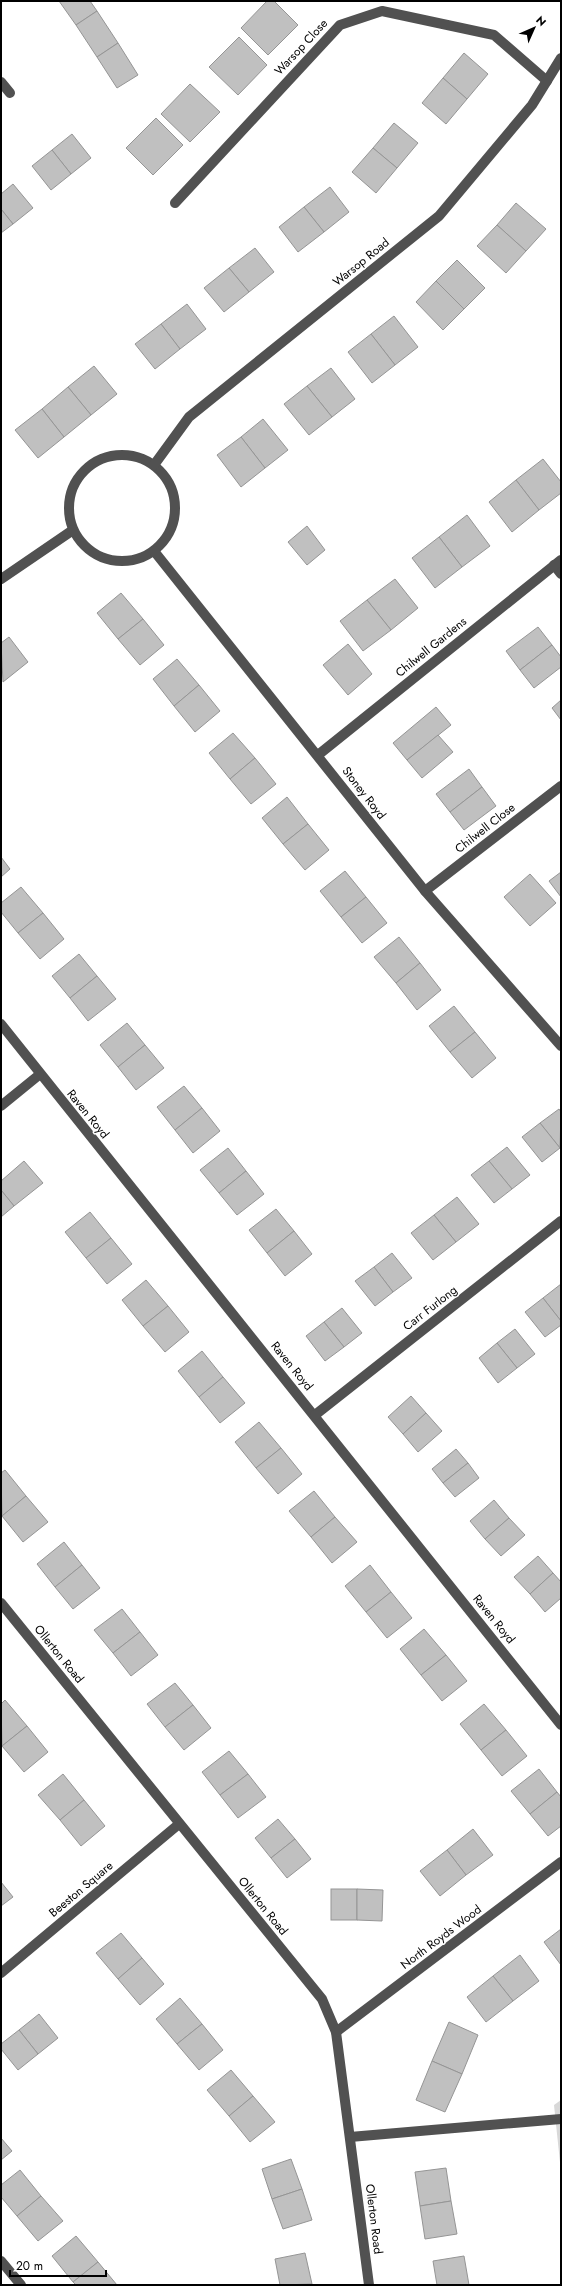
<svg xmlns="http://www.w3.org/2000/svg" width="562" height="2286" viewBox="0 0 562 2286" font-family="Jost,sans-serif">
  <rect width="100%" height="100%" fill="#fff"/>
  <!-- green -->
  <polygon fill="#d8d8d8" points="561,2100 561,2172 554,2105"/>
  <!-- building -->
  <g fill="#c0c0c0" stroke="#959595">
    <polygon points="59,1 90,1 97,11 76,25"/>
    <polygon points="267,1 274,1 298,25 268,55 241,28"/>
    <polygon points="97,11 118,43 97,57 76,25"/>
    <polygon points="239,37 267,65 238,95 209,67"/>
    <polygon points="118,43 138,75 117,88 97,57"/>
    <polygon points="464,53 488,74 467,99 443,78"/>
    <polygon points="443,78 467,99 446,124 422,103"/>
    <polygon points="190,84 220,112 190,142 161,114"/>
    <polygon points="156,118 183,145 153,175 126,148"/>
    <polygon points="394,123 418,143 397,168 373,148"/>
    <polygon points="72,134 91,158 71,174 52,150"/>
    <polygon points="373,148 397,168 376,193 352,172"/>
    <polygon points="52,150 71,174 51,190 32,166"/>
    <polygon points="13,184 33,208 13,224 1,209 1,194"/>
    <polygon points="330,187 349,212 324,232 304,207"/>
    <polygon points="516,203 546,229 526,251 497,225"/>
    <polygon points="304,207 324,232 298,252 279,227"/>
    <polygon points="1,209 13,224 1,233"/>
    <polygon points="497,225 526,251 506,273 477,246"/>
    <polygon points="255,248 274,272 249,292 229,268"/>
    <polygon points="457,260 485,288 464,309 436,281"/>
    <polygon points="229,268 249,292 224,312 204,288"/>
    <polygon points="436,281 464,309 443,330 416,302"/>
    <polygon points="187,304 206,329 180,349 161,324"/>
    <polygon points="394,316 418,347 395,365 371,334"/>
    <polygon points="161,324 180,349 155,369 135,344"/>
    <polygon points="371,334 395,365 372,383 348,352"/>
    <polygon points="94,366 117,394 91,415 68,387"/>
    <polygon points="331,368 355,399 332,417 307,386"/>
    <polygon points="307,386 332,417 309,435 284,404"/>
    <polygon points="68,387 91,415 64,437 42,409"/>
    <polygon points="42,409 64,437 38,458 15,430"/>
    <polygon points="263,419 288,450 265,468 241,437"/>
    <polygon points="241,437 265,468 241,487 217,455"/>
    <polygon points="543,459 561,482 561,493 539,510 516,480"/>
    <polygon points="516,480 539,510 512,532 489,502"/>
    <polygon points="467,515 490,546 462,567 439,537"/>
    <polygon points="307,526 325,550 307,565 288,542"/>
    <polygon points="439,537 462,567 435,588 412,558"/>
    <polygon points="395,579 418,608 391,630 367,600"/>
    <polygon points="121,593 143,619 118,639 97,613"/>
    <polygon points="367,600 391,630 363,651 340,621"/>
    <polygon points="143,619 164,645 140,665 118,639"/>
    <polygon points="538,627 552,645 520,670 506,651"/>
    <polygon points="9,637 28,662 3,682 1,643"/>
    <polygon points="348,644 372,674 348,695 323,665"/>
    <polygon points="552,645 561,657 561,667 534,688 520,670"/>
    <polygon points="177,659 199,685 174,706 153,679"/>
    <polygon points="199,685 220,711 195,732 174,706"/>
    <polygon points="561,700 561,720 552,708"/>
    <polygon points="436,707 451,725 407,760 393,743"/>
    <polygon points="233,733 255,758 230,779 209,753"/>
    <polygon points="438,735 453,752 422,778 407,760"/>
    <polygon points="255,758 276,784 251,804 230,779"/>
    <polygon points="469,769 482,787 450,812 436,794"/>
    <polygon points="482,787 496,806 464,830 450,812"/>
    <polygon points="287,797 308,824 283,844 262,818"/>
    <polygon points="308,824 329,850 305,870 283,844"/>
    <polygon points="1,857 10,869 1,877"/>
    <polygon points="345,871 366,897 341,917 320,891"/>
    <polygon points="561,872 561,897 549,881"/>
    <polygon points="530,874 556,903 530,926 504,897"/>
    <polygon points="21,887 43,913 18,933 1,912 1,903"/>
    <polygon points="366,897 387,923 362,943 341,917"/>
    <polygon points="43,913 64,939 40,959 18,933"/>
    <polygon points="399,937 420,963 396,983 374,957"/>
    <polygon points="79,954 97,976 70,998 52,976"/>
    <polygon points="420,963 441,990 417,1010 396,983"/>
    <polygon points="97,976 116,999 88,1021 70,998"/>
    <polygon points="454,1006 475,1032 450,1052 429,1026"/>
    <polygon points="127,1023 145,1045 118,1067 100,1045"/>
    <polygon points="475,1032 496,1058 472,1078 450,1052"/>
    <polygon points="145,1045 164,1068 136,1090 118,1067"/>
    <polygon points="184,1086 202,1108 175,1130 157,1107"/>
    <polygon points="202,1108 220,1131 193,1153 175,1130"/>
    <polygon points="559,1109 561,1112 560,1148 540,1123"/>
    <polygon points="540,1123 560,1148 542,1162 522,1137"/>
    <polygon points="507,1147 530,1175 512,1189 489,1161"/>
    <polygon points="228,1148 246,1171 219,1193 200,1170"/>
    <polygon points="24,1161 43,1183 14,1206 1,1190 1,1181"/>
    <polygon points="489,1161 512,1189 494,1203 471,1175"/>
    <polygon points="246,1171 264,1194 237,1215 219,1193"/>
    <polygon points="1,1190 14,1206 1,1217"/>
    <polygon points="457,1197 479,1224 456,1242 434,1215"/>
    <polygon points="276,1209 294,1231 267,1253 249,1230"/>
    <polygon points="90,1212 111,1238 86,1258 65,1232"/>
    <polygon points="434,1215 456,1242 433,1260 411,1233"/>
    <polygon points="294,1231 312,1254 285,1276 267,1253"/>
    <polygon points="111,1238 132,1264 107,1284 86,1258"/>
    <polygon points="392,1253 412,1278 393,1292 374,1267"/>
    <polygon points="374,1267 393,1292 375,1306 355,1281"/>
    <polygon points="146,1280 168,1306 143,1326 122,1300"/>
    <polygon points="561,1284 561,1321 543,1298"/>
    <polygon points="543,1298 561,1321 561,1325 545,1337 525,1312"/>
    <polygon points="168,1306 189,1332 165,1352 143,1326"/>
    <polygon points="342,1308 362,1333 344,1347 324,1322"/>
    <polygon points="324,1322 344,1347 325,1361 306,1336"/>
    <polygon points="515,1329 535,1354 517,1368 497,1343"/>
    <polygon points="497,1343 517,1368 498,1383 479,1358"/>
    <polygon points="202,1351 223,1377 199,1397 178,1371"/>
    <polygon points="223,1377 245,1403 220,1423 199,1397"/>
    <polygon points="411,1396 426,1413 403,1434 388,1417"/>
    <polygon points="426,1413 442,1431 418,1452 403,1434"/>
    <polygon points="259,1422 281,1448 256,1468 235,1442"/>
    <polygon points="281,1448 302,1474 278,1494 256,1468"/>
    <polygon points="456,1449 468,1463 443,1483 432,1469"/>
    <polygon points="468,1463 479,1478 455,1497 443,1483"/>
    <polygon points="5,1470 26,1496 2,1516 1,1473"/>
    <polygon points="314,1491 335,1517 311,1537 289,1511"/>
    <polygon points="26,1496 48,1522 23,1542 2,1516"/>
    <polygon points="494,1500 509,1518 485,1539 470,1521"/>
    <polygon points="335,1517 357,1542 332,1563 311,1537"/>
    <polygon points="509,1518 525,1535 501,1556 485,1539"/>
    <polygon points="64,1542 82,1565 55,1587 37,1564"/>
    <polygon points="538,1556 553,1573 530,1594 514,1577"/>
    <polygon points="82,1565 100,1588 73,1609 55,1587"/>
    <polygon points="370,1565 391,1592 366,1612 345,1586"/>
    <polygon points="553,1573 561,1582 561,1598 545,1612 530,1594"/>
    <polygon points="391,1592 412,1618 387,1638 366,1612"/>
    <polygon points="122,1609 140,1632 113,1653 94,1630"/>
    <polygon points="424,1629 446,1655 421,1675 400,1649"/>
    <polygon points="140,1632 158,1655 131,1676 113,1653"/>
    <polygon points="446,1655 467,1681 442,1701 421,1675"/>
    <polygon points="175,1683 193,1705 165,1727 147,1704"/>
    <polygon points="5,1700 27,1726 2,1746 1,1704"/>
    <polygon points="484,1704 506,1730 481,1750 460,1724"/>
    <polygon points="193,1705 211,1728 184,1750 165,1727"/>
    <polygon points="27,1726 48,1752 24,1772 2,1746"/>
    <polygon points="506,1730 527,1756 502,1776 481,1750"/>
    <polygon points="229,1751 248,1774 220,1795 202,1772"/>
    <polygon points="539,1769 557,1792 530,1814 511,1791"/>
    <polygon points="63,1774 84,1800 60,1820 38,1795"/>
    <polygon points="248,1774 266,1797 238,1818 220,1795"/>
    <polygon points="557,1792 561,1797 561,1826 548,1836 530,1814"/>
    <polygon points="84,1800 105,1826 81,1846 60,1820"/>
    <polygon points="278,1819 295,1839 271,1858 255,1838"/>
    <polygon points="473,1829 493,1855 466,1875 447,1850"/>
    <polygon points="295,1839 311,1859 287,1878 271,1858"/>
    <polygon points="447,1850 466,1875 440,1896 420,1871"/>
    <polygon points="1,1882 13,1897 1,1906"/>
    <rect x="331" y="1889" width="26" height="31"/>
    <polygon points="357,1889 383,1890 382,1921 357,1920"/>
    <polygon points="561,1929 561,1965 544,1942"/>
    <polygon points="121,1933 142,1958 118,1979 96,1953"/>
    <polygon points="520,1955 539,1981 513,2001 493,1976"/>
    <polygon points="142,1958 164,1984 140,2005 118,1979"/>
    <polygon points="493,1976 513,2001 486,2022 467,1997"/>
    <polygon points="180,1998 202,2024 177,2044 156,2019"/>
    <polygon points="39,2014 58,2038 38,2054 19,2030"/>
    <polygon points="449,2022 478,2035 462,2074 432,2061"/>
    <polygon points="202,2024 223,2050 199,2070 177,2044"/>
    <polygon points="19,2030 38,2054 18,2070 1,2049 1,2044"/>
    <polygon points="432,2061 462,2074 445,2112 416,2100"/>
    <polygon points="231,2070 253,2096 229,2116 207,2090"/>
    <polygon points="253,2096 275,2122 250,2142 229,2116"/>
    <polygon points="1,2138 12,2151 1,2160"/>
    <polygon points="291,2159 302,2189 272,2199 262,2169"/>
    <polygon points="446,2168 451,2201 420,2206 415,2172"/>
    <polygon points="20,2170 41,2196 17,2216 1,2197 1,2185"/>
    <polygon points="302,2189 312,2220 283,2229 272,2199"/>
    <polygon points="41,2196 63,2221 38,2241 17,2216"/>
    <polygon points="451,2201 457,2234 425,2239 420,2206"/>
    <polygon points="76,2236 98,2262 73,2282 52,2256"/>
    <polygon points="305,2253 312,2284 280,2285 275,2259"/>
    <polygon points="464,2256 469,2285 437,2285 433,2261"/>
    <polygon points="98,2262 117,2285 76,2285 73,2282"/>
  </g>
  <g fill="none" stroke-linecap="round" stroke-linejoin="round">
    <!-- minor -->
    <g stroke="#515151" stroke-width="10">
      <polyline points="1,82 10,93"/>
      <polyline points="175,203 340,25 382,11 494,35 547,81"/>
      <circle cx="122" cy="508" r="53"/>
      <polyline points="154,465 189,417 439,216 532,105 561,58"/>
      <polyline points="154,551 425,891 561,1046"/>
      <polyline points="554,565 561,574"/>
      <polyline points="1,579 73,530"/>
      <polyline points="318,755 561,560"/>
      <polyline points="425,891 561,786"/>
      <polyline points="1,1024 561,1725"/>
      <polyline points="1,1106 39,1075"/>
      <polyline points="315,1415 561,1221"/>
      <polyline points="1,1603 322,1999 336,2032 369,2285"/>
      <polyline points="1,1973 179,1824"/>
      <polyline points="336,2032 561,1862"/>
      <polyline points="350,2137 561,2119"/>
      <polyline points="1,2261 21,2285"/>
    </g>
  </g>
  <g text-anchor="middle" stroke-width="3" stroke-linejoin="round" paint-order="stroke">
    <!-- street labels -->
    <g font-size="12" fill="#000" stroke="#fff">
      <text transform="translate(301 47) rotate(-47)" y="4">Warsop Close</text>
      <text transform="translate(361 262) rotate(-39)" y="4">Warsop Road</text>
      <text transform="translate(431 647) rotate(-39)" y="4">Chilwell Gardens</text>
      <text transform="translate(364 793) rotate(52)" y="4">Stoney Royd</text>
      <text transform="translate(485 828) rotate(-38)" y="4">Chilwell Close</text>
      <text transform="translate(88 1114) rotate(51)" y="4">Raven Royd</text>
      <text transform="translate(430 1308) rotate(-38)" y="4">Carr Furlong</text>
      <text transform="translate(292 1366) rotate(51)" y="4">Raven Royd</text>
      <text transform="translate(494 1619) rotate(51)" y="4">Raven Royd</text>
      <text transform="translate(59 1654) rotate(51)" y="4">Ollerton Road</text>
      <text transform="translate(81 1889) rotate(-40)" y="4">Beeston Square</text>
      <text transform="translate(263 1906) rotate(51)" y="4">Ollerton Road</text>
      <text transform="translate(441 1937) rotate(-37)" y="4">North Royds Wood</text>
      <text transform="translate(374 2219) rotate(83)" y="4">Ollerton Road</text>
    </g>
  </g>
  <!-- border -->
  <rect width="562" height="2286" fill="none" stroke="#000000" stroke-width="4"/>
  <!-- north arrow -->
  <g transform="translate(534 28) rotate(45)" stroke="#ffffff" stroke-width="3" paint-order="stroke">
  <path d="M0-3L7 15L0 10L-7 15Z" fill="#000000"/>
  <text y="-6" font-size="11" font-weight="bold" text-anchor="middle" fill="#000000">N</text>
  </g>
  <!-- scale -->
  <path d="M10 2270v6h96v-6" fill="none" stroke="#000000" stroke-width="2"/>
  <text x="16" y="2270" font-size="12" fill="#000000" stroke="#ffffff" stroke-width="3" paint-order="stroke">20 m</text>
</svg>
